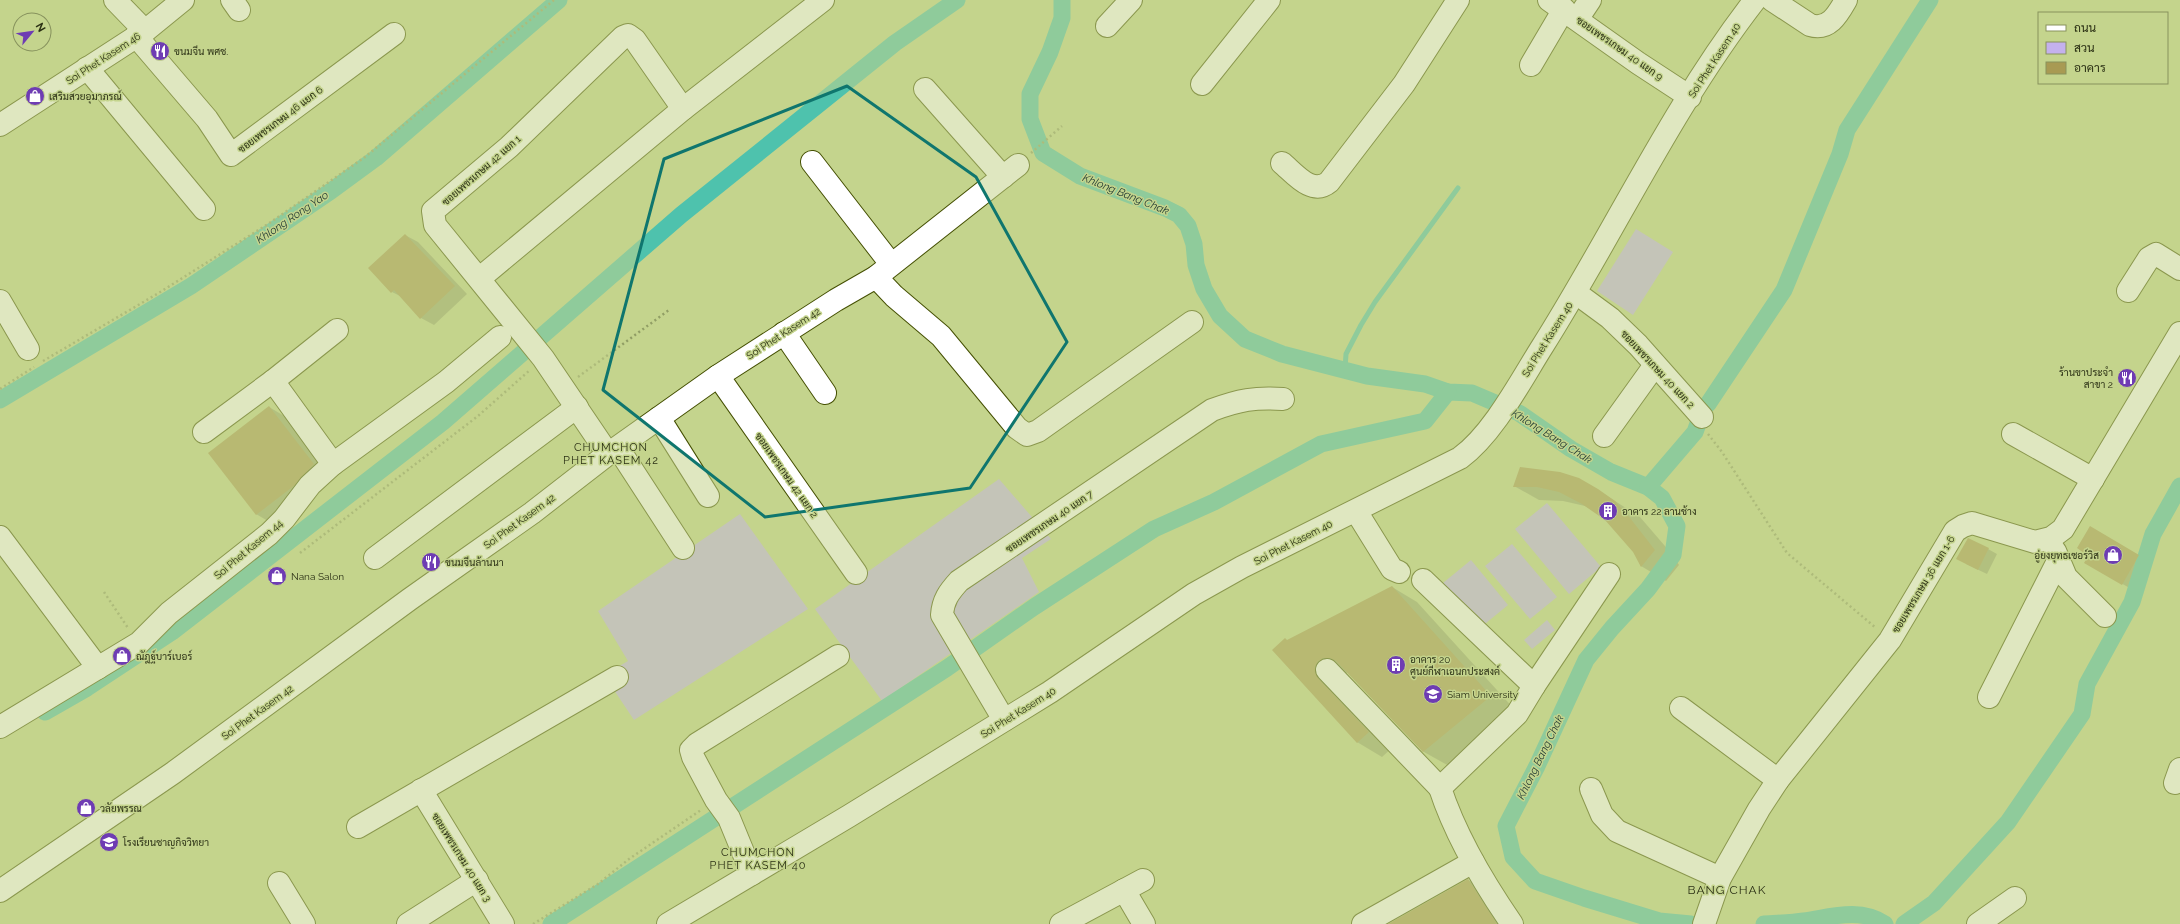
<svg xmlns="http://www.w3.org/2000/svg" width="2180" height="924" viewBox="0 0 2180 924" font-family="Raleway,Sarabun,sans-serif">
  <rect width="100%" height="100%" fill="#c4d48d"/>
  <!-- green -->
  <g fill="#c4b1ed">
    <polygon points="1636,229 1673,252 1633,315 1597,291"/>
    <polygon points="999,479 1051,539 1022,558 1039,592 882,701 815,609"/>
    <polygon points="1547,503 1601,567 1569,594 1515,529"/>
    <polygon points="740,514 808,609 634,720 604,675 628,661 598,611"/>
    <polygon points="1512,544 1557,597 1530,619 1485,566"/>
    <polygon points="1471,560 1508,605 1480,628 1443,583"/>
    <polygon points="1547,620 1555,630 1532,649 1524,640"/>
  </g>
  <!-- shadow -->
  <g fill="#0003">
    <polygon points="405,235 418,242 467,294 434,325 421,318 402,297 392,292"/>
    <polygon points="269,407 286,417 331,475 273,524 256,514"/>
    <polygon points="1521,468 1604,494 1640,517 1671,553 1679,565 1666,581 1641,566 1634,551 1606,519 1594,511 1585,506 1563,501 1539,500 1514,486"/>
    <polygon points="2090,528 2151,563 2135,591 2085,563 2090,556"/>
    <polygon points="1988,549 1997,554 1987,574 1966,564"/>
    <polygon points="1392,587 1417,602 1516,711 1449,766 1424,752 1348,672 1343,675 1393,747 1382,757 1357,742 1288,641"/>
    <polygon points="1468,880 1493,895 1512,924 1390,924"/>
  </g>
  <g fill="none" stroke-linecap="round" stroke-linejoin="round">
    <!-- stream -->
    <polyline stroke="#4ec2ad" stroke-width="5" points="1345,369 1346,354 1361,325 1375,302 1458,188"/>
    <!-- canal -->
    <g stroke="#4ec2ad" stroke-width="17">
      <polyline points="1062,0 1062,18 1050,52 1030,94 1030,119 1043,153 1080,176 1165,208 1179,215 1188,226 1194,244 1196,265 1204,289 1220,316 1245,339 1282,354 1367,376 1425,384 1448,392 1472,393 1519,413 1571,449 1611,472 1648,487 1662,498 1677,526 1673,555 1648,589 1612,628 1586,660 1537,766 1506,826 1513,857 1535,881 1584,898 1659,921 1691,924"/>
      <polyline points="0,400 191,286 331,191 376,158 559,0"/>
      <polyline points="1708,404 1784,290 1840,154 1847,130 1930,0"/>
      <polyline points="1648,487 1695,432 1699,421"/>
      <polyline points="45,712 87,688 172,632 443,422 681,215 895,43 957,0"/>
      <polyline points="551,924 947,668 1034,607 1154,529 1214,502 1321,444 1425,421 1448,392"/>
      <path d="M1764,924C1777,923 1791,923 1804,921C1831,917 1860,907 1885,924"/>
      <polyline points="1904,924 1934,903 2008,822 2082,714 2087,684 2132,602 2153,534 2180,486"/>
    </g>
  </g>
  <!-- building -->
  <g fill="#a89a53">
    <polygon points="405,234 455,286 420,319 394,290 391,293 368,268"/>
    <polygon points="269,406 314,464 295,485 256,515 208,453"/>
    <polygon points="1520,467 1560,472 1579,478 1598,489 1615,501 1630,518 1655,550 1641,567 1633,552 1605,520 1582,504 1559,492 1537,487 1513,487"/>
    <polygon points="2090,526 2139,555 2122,585 2084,563 2088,556 2077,548"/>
    <polygon points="1968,538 1989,548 1978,570 1956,559"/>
    <polygon points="1392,586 1491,696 1423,752 1336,661 1330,658 1324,658 1318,661 1315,667 1318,678 1369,732 1357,743 1272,650 1285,638 1287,640"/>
    <polygon points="1468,879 1497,924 1388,924"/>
  </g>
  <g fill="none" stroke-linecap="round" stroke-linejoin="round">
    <!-- minor casing -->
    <g stroke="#455003" stroke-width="24">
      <g id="minor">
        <polyline points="115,0 145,31"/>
        <polyline points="232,0 239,10"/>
        <polyline points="1549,0 1638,63 1690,97"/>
        <path d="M1772,0L1810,25C1829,31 1838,14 1846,0"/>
        <polyline points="1578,18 1590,0"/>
        <polyline points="1107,26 1131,0"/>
        <polyline points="136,36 207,119 231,155 394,34"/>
        <polyline points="1531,65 1564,9"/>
        <polyline points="87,68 204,209"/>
        <polyline points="1202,84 1269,0"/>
        <polyline points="925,89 1003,177"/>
        <polyline points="0,125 145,31 183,0"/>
        <polyline points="812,162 891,264"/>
        <path d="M1282,163C1295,174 1312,196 1329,182L1404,84L1458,0"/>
        <polyline points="876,277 894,296 941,336 1017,428 1027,435 1038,431 1192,322"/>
        <polyline points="480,278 683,109 823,0"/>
        <polyline points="2128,291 2149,258 2156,254 2180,269"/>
        <polyline points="1576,293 1610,318 1638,345 1702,417"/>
        <polyline points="0,301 28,349"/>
        <polyline points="784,333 825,393"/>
        <polyline points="718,376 856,573"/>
        <polyline points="273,381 333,464"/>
        <polyline points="659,418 708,496"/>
        <polyline points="204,432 273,381 337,330"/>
        <polyline points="2013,434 2093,479"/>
        <polyline points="1604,436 1655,365"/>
        <polyline points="618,448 683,548"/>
        <polyline points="608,454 543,358 435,225 433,211 509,147 623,37 628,35 635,40 683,109"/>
        <polyline points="1356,511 1392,569 1399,572"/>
        <polyline points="0,537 98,668"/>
        <polyline points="2055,551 2066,577 2105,616"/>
        <polyline points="375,558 577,407"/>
        <path d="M1423,580L1534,686L1517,714L1440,788C1456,837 1483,882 1512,924"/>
        <polyline points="1327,670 1440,788"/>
        <polyline points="1534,686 1609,574"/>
        <polyline points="1989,697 2058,561"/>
        <polyline points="1681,708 1778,780"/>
        <path d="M1004,720L942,615C943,600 949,592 959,581L1212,410C1239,400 1255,397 1283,399"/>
        <polyline points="0,727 139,643 169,613 269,534 284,519 310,485 333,464 446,382 500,337"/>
        <polyline points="2175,783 2180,769"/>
        <polyline points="1591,789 1602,815 1617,831 1720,878"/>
        <polyline points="421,790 503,924"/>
        <polyline points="358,827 617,677"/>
        <polyline points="752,874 729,818 716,800 693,757 691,750 697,744 838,656"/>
        <polyline points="279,883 304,924"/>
        <polyline points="1124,890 1144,924"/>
        <polyline points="0,891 173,773 410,599 532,513 608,454 718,376 836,300 876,277 1018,165"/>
        <polyline points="408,924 477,880"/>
        <path d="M668,924L849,816L1050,692L1194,594L1242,567L1460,458C1493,434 1520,382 1542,347C1614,233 1672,107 1755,0"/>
        <polyline points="1061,924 1143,880"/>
        <polyline points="1363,924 1473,862"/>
        <polyline points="1704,924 1720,878 1759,809 1778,780 1890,640 1955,531 1963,526 1972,523 2035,542 2051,538 2063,529 2180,333"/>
        <polyline points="1978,924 2015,898"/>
      </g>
    </g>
    <!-- path -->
    <g stroke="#919e65" stroke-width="2.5" stroke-dasharray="2 3" stroke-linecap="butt">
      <polyline points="1031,153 1062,126"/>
      <polyline points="43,361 157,294 268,224 365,157 554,0"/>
      <polyline points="578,377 669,310"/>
      <polyline points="0,389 34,367"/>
      <polyline points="1708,434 1722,452 1787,553 1876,628"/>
      <polyline points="300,553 478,416 530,370"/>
      <polyline points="104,592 128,628"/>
      <polyline points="533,924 598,884 629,859 701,810"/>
    </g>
    <!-- minor -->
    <use href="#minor" stroke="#fff" stroke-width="22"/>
  </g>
  <!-- marked area -->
  <path d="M0 0H2180V924H0ZM847,86L976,177L1067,342L970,488L765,517L603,390L664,159Z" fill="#c4d48d" fill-opacity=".55" fill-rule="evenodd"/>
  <path fill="none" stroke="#0f766e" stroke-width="3" stroke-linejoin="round" d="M847,86L976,177L1067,342L970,488L765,517L603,390L664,159Z"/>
  <!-- icons -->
  <defs>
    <g id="restaurant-disc" transform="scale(1)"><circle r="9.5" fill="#6e3cb3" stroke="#c4d48d"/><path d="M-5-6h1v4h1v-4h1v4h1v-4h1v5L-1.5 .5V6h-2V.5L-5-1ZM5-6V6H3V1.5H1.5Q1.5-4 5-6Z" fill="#fff"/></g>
    <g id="shop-disc" transform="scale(1)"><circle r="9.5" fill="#6e3cb3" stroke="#c4d48d"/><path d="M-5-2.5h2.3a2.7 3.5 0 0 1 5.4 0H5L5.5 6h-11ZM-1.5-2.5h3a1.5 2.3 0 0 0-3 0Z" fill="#fff"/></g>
    <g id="building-disc" transform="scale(1)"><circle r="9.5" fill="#6e3cb3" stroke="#c4d48d"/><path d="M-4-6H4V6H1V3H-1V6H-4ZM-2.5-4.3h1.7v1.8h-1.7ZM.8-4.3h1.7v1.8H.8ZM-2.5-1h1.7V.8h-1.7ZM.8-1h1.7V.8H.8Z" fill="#fff"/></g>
    <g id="university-disc" transform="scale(1)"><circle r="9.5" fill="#6e3cb3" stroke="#c4d48d"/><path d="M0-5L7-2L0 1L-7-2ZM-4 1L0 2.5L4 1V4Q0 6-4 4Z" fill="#fff"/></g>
    <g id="school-disc" transform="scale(1)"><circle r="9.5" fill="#6e3cb3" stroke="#c4d48d"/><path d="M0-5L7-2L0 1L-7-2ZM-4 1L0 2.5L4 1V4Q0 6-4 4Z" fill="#fff"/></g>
  </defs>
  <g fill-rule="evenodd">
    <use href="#restaurant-disc" x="160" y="51"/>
    <use href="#shop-disc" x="35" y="96"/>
    <use href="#restaurant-disc" x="2127" y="378"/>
    <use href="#building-disc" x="1608" y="511"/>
    <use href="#shop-disc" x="2113" y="555"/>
    <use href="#restaurant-disc" x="431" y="562"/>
    <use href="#shop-disc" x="277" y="576"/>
    <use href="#shop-disc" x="122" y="656"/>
    <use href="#building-disc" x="1396" y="665"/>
    <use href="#university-disc" x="1433" y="694"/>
    <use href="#shop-disc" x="86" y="808"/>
    <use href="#school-disc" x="109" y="842"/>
  </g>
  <g text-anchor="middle" stroke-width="3" stroke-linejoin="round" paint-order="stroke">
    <!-- street labels -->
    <g font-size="10" fill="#2b3014" stroke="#c4d48d">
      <text transform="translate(1620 48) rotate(35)" y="4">ซอยเพชรเกษม 40 แยก 9</text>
      <text transform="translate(103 58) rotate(-33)" y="4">Soi Phet Kasem 46</text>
      <text transform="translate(1714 60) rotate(-57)" y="4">Soi Phet Kasem 40</text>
      <text transform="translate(280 119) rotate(-37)" y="4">ซอยเพชรเกษม 46 แยก 6</text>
      <text transform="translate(481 170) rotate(-41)" y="4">ซอยเพชรเกษม 42 แยก 1</text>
      <text transform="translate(783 333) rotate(-33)" y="4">Soi Phet Kasem 42</text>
      <text transform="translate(1547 339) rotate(-58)" y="4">Soi Phet Kasem 40</text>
      <text transform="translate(1658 369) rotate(47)" y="4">ซอยเพชรเกษม 40 แยก 2</text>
      <text transform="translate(787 475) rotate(55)" y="4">ซอยเพชรเกษม 42 แยก 2</text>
      <text transform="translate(519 521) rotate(-36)" y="4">Soi Phet Kasem 42</text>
      <text transform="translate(1049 521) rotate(-34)" y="4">ซอยเพชรเกษม 40 แยก 7</text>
      <text transform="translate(1293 542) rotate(-27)" y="4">Soi Phet Kasem 40</text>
      <text transform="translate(248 549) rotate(-40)" y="4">Soi Phet Kasem 44</text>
      <text transform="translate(1923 584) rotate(-59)" y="4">ซอยเพชรเกษม 36 แยก 1-6</text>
      <text transform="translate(257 712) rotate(-36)" y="4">Soi Phet Kasem 42</text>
      <text transform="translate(1018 712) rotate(-32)" y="4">Soi Phet Kasem 40</text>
      <text transform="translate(462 857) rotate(58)" y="4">ซอยเพชรเกษม 40 แยก 3</text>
    </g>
    <!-- poi labels -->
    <g font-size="10" fill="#2b3014" stroke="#c4d48d" text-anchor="start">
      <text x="174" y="55">ขนมจีน พศช.</text>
      <text x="49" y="100">เสริมสวยอุมาภรณ์</text>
      <text x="2113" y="376" text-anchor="end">ร้านขาประจำ<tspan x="2113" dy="12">สาขา 2</tspan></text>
      <text x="1622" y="515">อาคาร 22 ลานช้าง</text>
      <text x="2099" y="559" text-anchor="end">อู่ยงยุทธเซอร์วิส</text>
      <text x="445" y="566">ขนมจีนล้านนา</text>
      <text x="291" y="580">Nana Salon</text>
      <text x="136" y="660">ณัฎฐ์บาร์เบอร์</text>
      <text x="1410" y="663">อาคาร 20<tspan x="1410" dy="12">ศูนย์กีฬาเอนกประสงค์</tspan></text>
      <text x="1447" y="698">Siam University</text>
      <text x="100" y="812">วลัยพรรณ</text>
      <text x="123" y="846">โรงเรียนชาญกิจวิทยา</text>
    </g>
    <!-- water labels -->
    <g font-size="11" font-style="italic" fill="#1f3933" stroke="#c4d48d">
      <text transform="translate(1126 194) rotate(22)" y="4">Khlong Bang Chak</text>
      <text transform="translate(292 217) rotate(-34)" y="4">Khlong Rong Yao</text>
      <text transform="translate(1552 436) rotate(32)" y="4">Khlong Bang Chak</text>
      <text transform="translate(1540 757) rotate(-64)" y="4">Khlong Bang Chak</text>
    </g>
    <!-- neighbourhood labels -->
    <g font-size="11" letter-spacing="1" fill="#2b3014" stroke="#c4d48d">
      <text x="611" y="451">CHUMCHON<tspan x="611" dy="13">PHET KASEM 42</tspan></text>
      <text x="758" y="856">CHUMCHON<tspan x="758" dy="13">PHET KASEM 40</tspan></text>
    </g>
    <!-- quarter labels -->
    <g font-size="12" letter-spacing="1" fill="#2b3014" stroke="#c4d48d">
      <text x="1727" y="894">BANG CHAK</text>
    </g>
  </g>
  <!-- legend -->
  <rect x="2038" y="12" width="130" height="72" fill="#c4d48d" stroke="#87925d"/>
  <rect x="2046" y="25" width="20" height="6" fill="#ffffff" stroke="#87925d"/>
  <text x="2074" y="32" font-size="12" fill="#2b3014">ถนน</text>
  <rect x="2046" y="42" width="20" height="12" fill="#c4b1ed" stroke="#87925d"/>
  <text x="2074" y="52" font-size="12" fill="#2b3014">สวน</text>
  <rect x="2046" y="62" width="20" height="12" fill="#a89a53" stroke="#87925d"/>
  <text x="2074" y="72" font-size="12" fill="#2b3014">อาคาร</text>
  <!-- north arrow -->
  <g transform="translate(32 32) rotate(61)"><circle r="19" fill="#c4d48d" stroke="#87925d"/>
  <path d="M0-3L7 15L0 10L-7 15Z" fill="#6e3cb3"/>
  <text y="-6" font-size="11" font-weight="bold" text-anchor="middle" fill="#2b3014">N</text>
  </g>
</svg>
